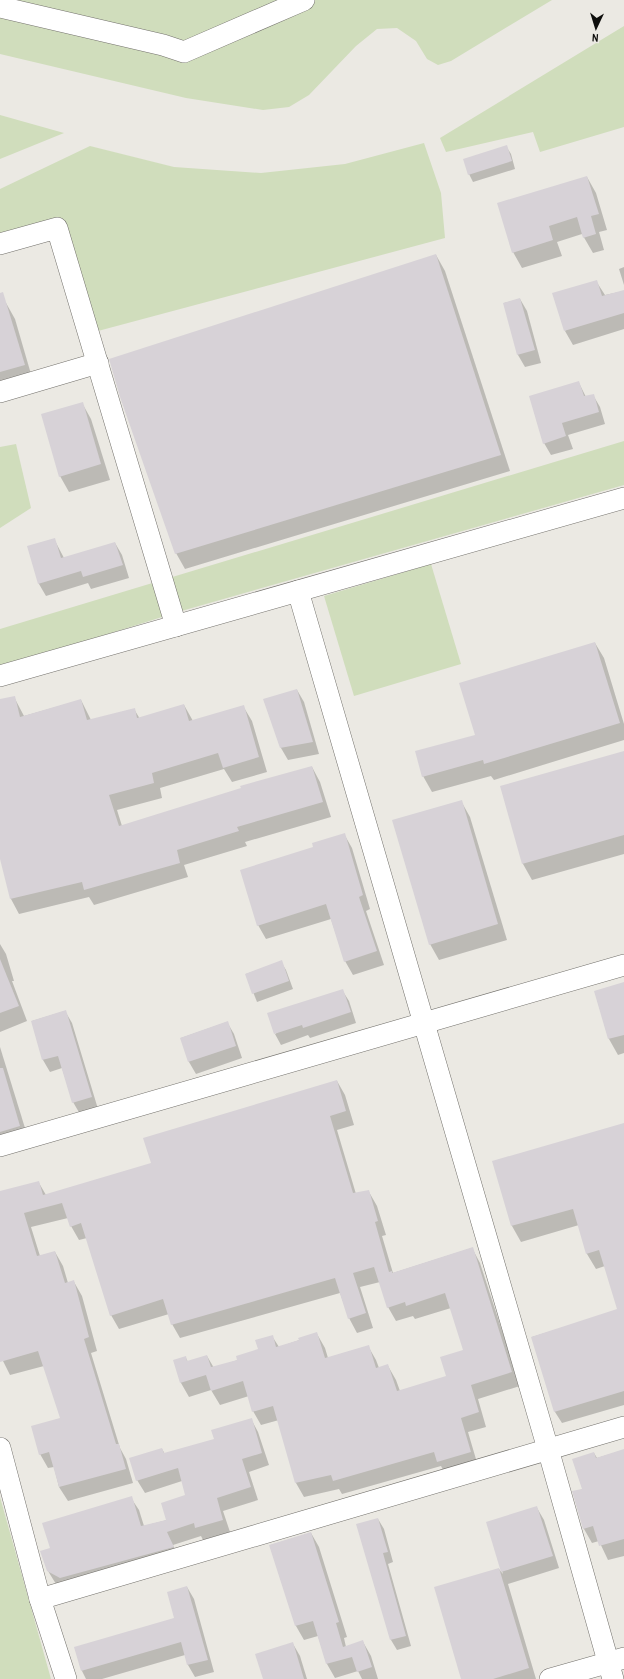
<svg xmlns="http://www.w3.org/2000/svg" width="624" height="1679" viewBox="0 0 624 1679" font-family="'Archivo Narrow',sans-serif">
  <rect width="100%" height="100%" fill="#ebe9e3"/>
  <!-- green -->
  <g fill="#d0ddbc">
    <polygon points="0,0 552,0 451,61 438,65 427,59 416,41 397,28 377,29 356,46 309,95 289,107 263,110 186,98 0,54"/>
    <polygon points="624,26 624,127 540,152 533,132 446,152 440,138"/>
    <polygon points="0,115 64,133 0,159"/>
    <polygon points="424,143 441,193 445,238 98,331 62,220 0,236 0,189 90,146 174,167 261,173 345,164"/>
    <polygon points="624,441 624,485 178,612 0,668 0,629"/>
    <polygon points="16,444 31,508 0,528 0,447"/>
    <polygon points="431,564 461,664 354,696 324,596"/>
    <polygon points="0,1497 51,1679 0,1679"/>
  </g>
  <!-- shadow -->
  <g fill="#0003">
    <polygon points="506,146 511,154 515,169 473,182 469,174"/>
    <polygon points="587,177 596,193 607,230 599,232 604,250 593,253 582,234 557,242 562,256 522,268 513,252"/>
    <polygon points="436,255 445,271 510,471 185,569 176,553"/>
    <polygon points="624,267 624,285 619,269"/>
    <polygon points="596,281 605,295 624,291 624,329 573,345 565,331"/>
    <polygon points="520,299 527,311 541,363 525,367 518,355 504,303"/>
    <polygon points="6,303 15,319 33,381 0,391 0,305"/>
    <polygon points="579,383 586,397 593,395 600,407 605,424 568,435 573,449 551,455 544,443"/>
    <polygon points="82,403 91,419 110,480 69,492 60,476"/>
    <polygon points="54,539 64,558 115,543 122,555 129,578 91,589 88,583 46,596 39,584 28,547"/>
    <polygon points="595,643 604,658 624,724 624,740 494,780 491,776 432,792 423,776"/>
    <polygon points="297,690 304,702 319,754 288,760 281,748 264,700"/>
    <polygon points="14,697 24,716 81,700 91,720 134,709 140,719 184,705 193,721 243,706 252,721 267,772 232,782 224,769 160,788 162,798 117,810 122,826 312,767 320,782 331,817 245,842 247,846 184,865 188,877 94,905 89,897 19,914 11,899 0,855 0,700"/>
    <polygon points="624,752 624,854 532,880 523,864 501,787"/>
    <polygon points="461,801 470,817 507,940 439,960 430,944"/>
    <polygon points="344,834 352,848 370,909 366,911 384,965 353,975 345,961 331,919 266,939 258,925 314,847"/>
    <polygon points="0,944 6,954 14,981 12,981 27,1021 0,1032"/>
    <polygon points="281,962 286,970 293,989 257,1002 246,974"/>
    <polygon points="624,983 624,1053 618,1055 609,1039 595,992"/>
    <polygon points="342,990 349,1001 356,1023 310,1038 308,1035 281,1045 275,1034"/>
    <polygon points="65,1011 72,1023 98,1109 80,1114 73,1102 62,1068 50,1072 43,1060 32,1021"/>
    <polygon points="227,1022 234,1034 242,1058 196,1074 189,1062 181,1038"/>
    <polygon points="0,1047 29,1141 0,1150"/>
    <polygon points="337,1081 345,1095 354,1125 337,1130 356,1194 369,1192 377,1206 386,1235 382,1236 393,1273 472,1248 480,1263 520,1386 478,1399 486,1427 468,1432 478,1466 446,1476 441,1466 342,1494 339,1489 304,1497 296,1483 279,1420 261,1425 253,1411 249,1396 220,1405 211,1390 189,1397 181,1383 174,1361 186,1358 188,1362 207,1356 214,1368 238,1360 259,1350 272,1336 279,1347 317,1334 325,1348 328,1358 368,1346 376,1360 379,1368 388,1366 396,1380 400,1391 447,1377 464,1350 451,1308 415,1319 413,1316 396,1321 388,1307 380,1282 360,1287 373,1328 357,1333 349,1318 340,1293 180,1338 172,1324 169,1314 119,1329 111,1315 87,1238 79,1240 71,1226 68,1218 31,1227 40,1256 55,1252 63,1266 68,1283 74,1282 82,1296 97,1351 91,1353 120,1448 126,1459 133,1483 68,1501 59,1487 54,1467 48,1468 40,1454 61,1418 44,1366 10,1375 0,1355 0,1193 39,1183 46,1195 152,1164"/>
    <polygon points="624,1124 624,1405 562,1423 555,1412 532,1337 620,1310 605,1266 596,1269 587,1254 579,1225 521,1242 512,1226 494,1162"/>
    <polygon points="251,1419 258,1432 269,1465 249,1472 258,1500 223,1511 230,1532 203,1540 201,1536 173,1545 180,1560 56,1584 48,1571 51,1549 131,1498 139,1510 144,1526 167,1520 187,1496 182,1481 145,1493 137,1480 162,1449 165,1454 215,1440"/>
    <polygon points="624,1450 624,1556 608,1560 599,1541 592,1543 584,1529 574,1492 583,1489 594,1453 597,1458"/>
    <polygon points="537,1508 544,1520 559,1568 508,1584 536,1679 462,1679 499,1569 503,1574 487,1523"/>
    <polygon points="378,1519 384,1529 393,1562 388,1564 411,1646 397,1650 391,1640"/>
    <polygon points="311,1533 319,1547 347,1637 344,1638 346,1647 363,1642 371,1656 378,1679 362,1679 358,1671 335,1678 327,1664 318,1636 304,1640 296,1626 271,1545"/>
    <polygon points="187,1587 194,1599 214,1672 195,1677 188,1665 185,1655 102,1679 86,1679 82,1671 75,1648 175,1619"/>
    <polygon points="293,1644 300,1656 307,1679 264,1679"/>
  </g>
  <!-- building -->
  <g fill="#d7d2d7">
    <polygon points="507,145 512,161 468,175 463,159"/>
    <polygon points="587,176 599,214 591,216 596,234 583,238 577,217 549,226 553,240 512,253 497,203"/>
    <polygon points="436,254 501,455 175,554 120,397 109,359"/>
    <polygon points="597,280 602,296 624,290 624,313 564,331 552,293"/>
    <polygon points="3,292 25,365 0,372 0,293"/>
    <polygon points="520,298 535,350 517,355 503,303"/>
    <polygon points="579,381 584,396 594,394 599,412 562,423 566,436 543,444 529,396"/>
    <polygon points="83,402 101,464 59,477 41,414"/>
    <polygon points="55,538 61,558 115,542 123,565 83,577 81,571 38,584 27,546"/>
    <polygon points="595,642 620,723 484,764 483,760 422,777 415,751 475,735 459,683"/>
    <polygon points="297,689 313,742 280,748 263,699"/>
    <polygon points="15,696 20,717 81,699 87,720 135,708 137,718 184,704 189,721 244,705 259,757 223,768 218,753 152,773 154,783 109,795 119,826 241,788 240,786 312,766 323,802 237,827 239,831 177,850 180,863 84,890 82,882 10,899 0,859 0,699"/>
    <polygon points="624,751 624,835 522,864 500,786"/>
    <polygon points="462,800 498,924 429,945 392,820"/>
    <polygon points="345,833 363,895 359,897 377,951 344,962 326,904 257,926 240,870 313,847 312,843"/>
    <polygon points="0,959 19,1006 0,1013"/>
    <polygon points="282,960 289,981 252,994 245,974"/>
    <polygon points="624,982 624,1035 608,1039 594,991"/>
    <polygon points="343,989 351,1012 303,1028 302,1025 274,1034 267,1013"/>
    <polygon points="66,1010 92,1097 72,1103 58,1056 42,1060 31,1021"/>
    <polygon points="228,1021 236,1046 188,1062 180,1038"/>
    <polygon points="0,1068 3,1068 20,1126 0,1132"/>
    <polygon points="337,1080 346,1111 330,1116 353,1193 369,1190 378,1221 375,1222 389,1272 392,1271 392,1273 473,1247 512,1372 471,1385 479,1412 461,1418 471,1452 437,1462 434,1452 333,1481 331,1475 295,1483 273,1406 252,1412 243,1381 211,1391 206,1375 180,1383 173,1360 186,1356 187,1361 207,1355 211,1367 237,1360 236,1356 258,1349 255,1340 273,1335 276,1347 299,1340 298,1338 317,1332 325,1358 369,1345 376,1368 388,1364 397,1391 446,1376 440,1357 463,1350 445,1293 406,1306 405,1302 387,1308 374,1267 353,1273 366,1313 348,1319 335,1278 171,1325 163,1299 110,1316 81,1223 70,1227 62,1203 24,1213 37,1256 55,1251 65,1283 74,1280 89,1337 84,1339 116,1444 119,1444 126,1469 59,1487 49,1452 39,1455 31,1426 60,1418 38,1351 0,1362 0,1191 39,1181 43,1195 151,1163 143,1138"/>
    <polygon points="624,1123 624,1391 554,1412 531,1337 617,1309 599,1250 586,1254 573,1209 511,1226 492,1161"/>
    <polygon points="252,1418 262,1453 242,1459 251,1487 217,1498 223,1520 195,1528 194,1523 167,1532 174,1547 60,1578 47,1571 40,1551 50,1548 42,1523 132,1496 141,1526 166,1520 161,1503 185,1495 178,1468 136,1481 129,1458 162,1448 164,1453 214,1439 211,1430"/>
    <polygon points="624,1449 624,1539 599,1546 593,1526 583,1529 572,1491 582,1489 572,1459 594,1452 596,1458"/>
    <polygon points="537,1506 553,1556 501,1572 486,1522"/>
    <polygon points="378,1518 388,1552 383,1553 406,1636 390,1640 356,1524"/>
    <polygon points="311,1532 339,1622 336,1623 343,1647 363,1640 372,1667 357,1672 352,1657 326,1664 313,1621 295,1626 269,1545"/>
    <polygon points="499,1568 529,1668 493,1679 461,1679 434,1587"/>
    <polygon points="187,1586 208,1660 187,1665 181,1642 81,1671 74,1647 174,1618 167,1592"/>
    <polygon points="293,1642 304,1679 263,1679 255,1654"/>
  </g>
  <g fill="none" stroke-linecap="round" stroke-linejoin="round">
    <!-- minor casing -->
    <g stroke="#73716c" stroke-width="22">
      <g id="minor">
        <polyline points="0,7 163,45 184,52 304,0"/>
        <polyline points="0,244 57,228 176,626"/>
        <polyline points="0,392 98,363"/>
        <polyline points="298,591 548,1449 613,1679"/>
        <polyline points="0,676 624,498"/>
        <polyline points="0,1146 624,965"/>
        <polyline points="0,1448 40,1599 66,1679"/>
        <polyline points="40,1599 624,1427"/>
        <polyline points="550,1679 624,1658"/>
      </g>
    </g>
    <!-- minor -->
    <use href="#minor" stroke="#fff" stroke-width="21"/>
  </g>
  <!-- north arrow -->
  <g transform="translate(596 28) rotate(184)" stroke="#ebe9e3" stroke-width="3" paint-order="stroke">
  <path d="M0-3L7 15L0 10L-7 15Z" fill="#0e0e0c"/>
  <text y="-6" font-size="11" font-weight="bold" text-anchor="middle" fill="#0e0e0c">N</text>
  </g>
</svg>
